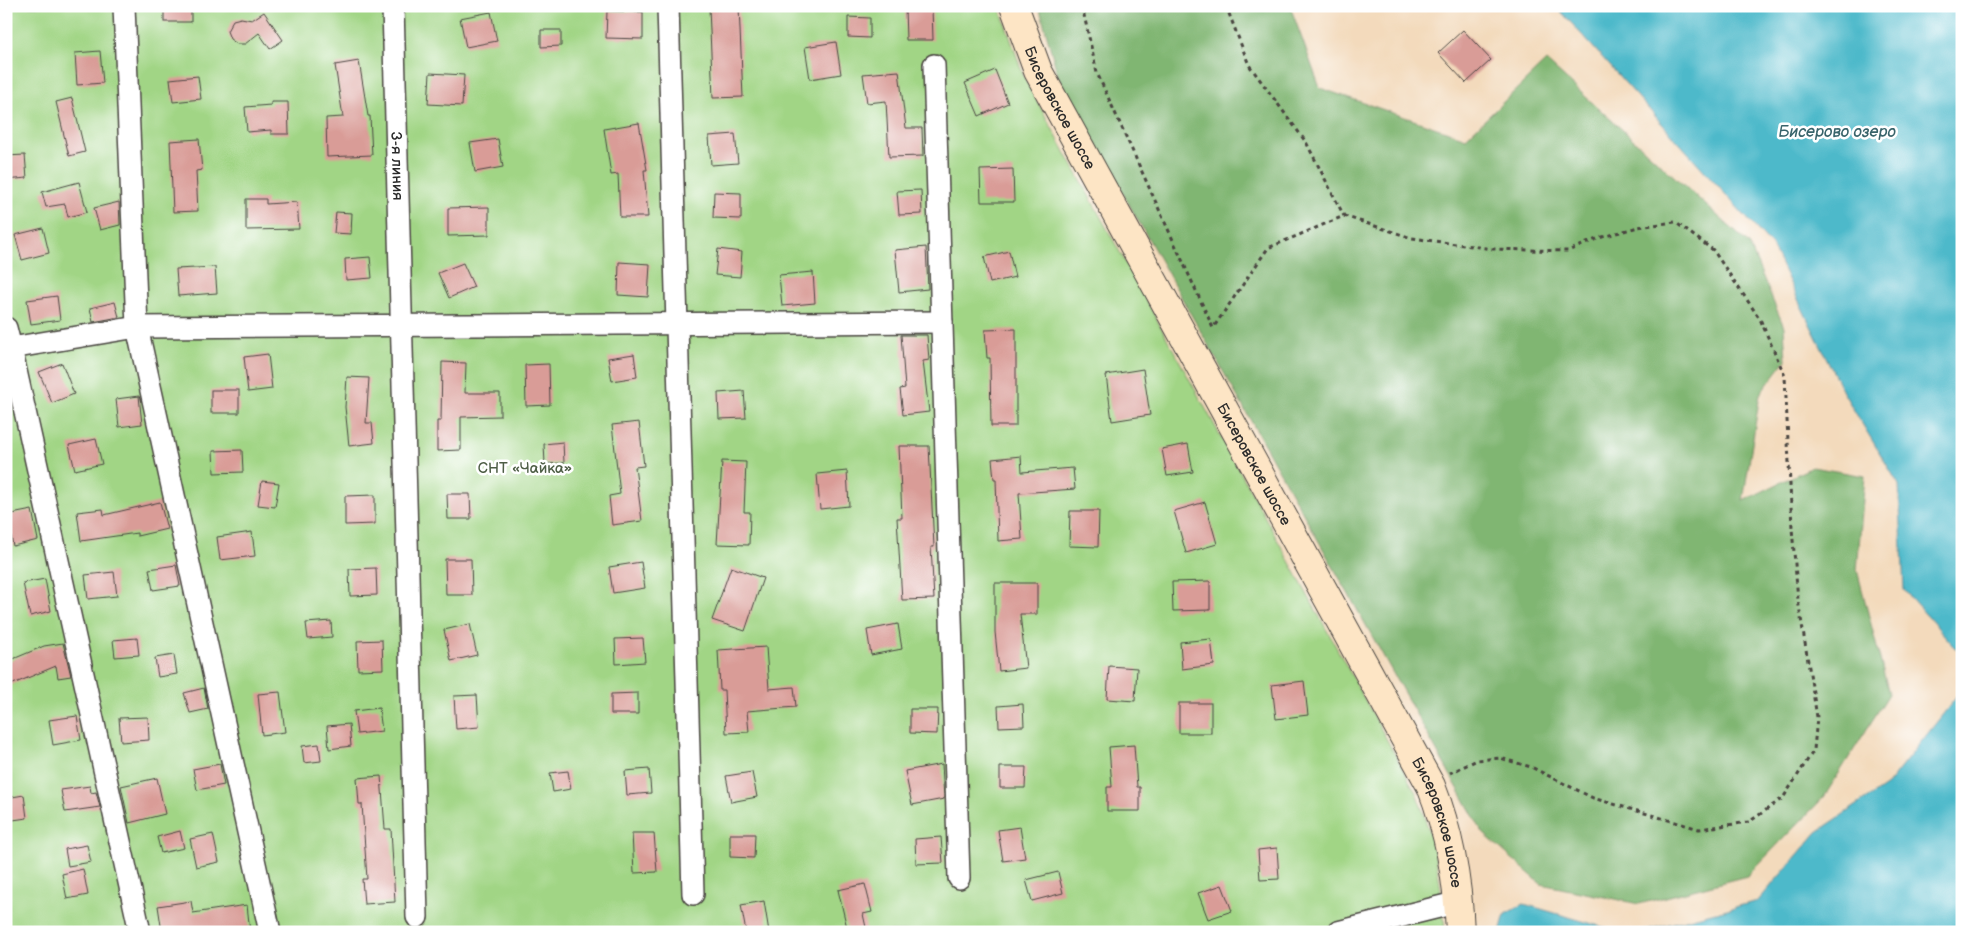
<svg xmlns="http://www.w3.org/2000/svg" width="1968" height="938" viewBox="0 0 1968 938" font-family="'Balsamiq Sans',sans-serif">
  <rect width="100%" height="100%" fill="#fff"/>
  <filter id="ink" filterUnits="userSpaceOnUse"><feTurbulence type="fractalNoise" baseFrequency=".02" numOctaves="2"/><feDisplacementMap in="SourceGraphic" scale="10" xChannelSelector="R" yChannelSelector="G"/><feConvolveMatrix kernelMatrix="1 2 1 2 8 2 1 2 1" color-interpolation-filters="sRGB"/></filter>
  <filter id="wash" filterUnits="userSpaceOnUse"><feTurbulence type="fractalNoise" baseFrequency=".0096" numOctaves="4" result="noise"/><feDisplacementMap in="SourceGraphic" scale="20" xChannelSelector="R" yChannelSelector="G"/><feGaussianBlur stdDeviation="1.12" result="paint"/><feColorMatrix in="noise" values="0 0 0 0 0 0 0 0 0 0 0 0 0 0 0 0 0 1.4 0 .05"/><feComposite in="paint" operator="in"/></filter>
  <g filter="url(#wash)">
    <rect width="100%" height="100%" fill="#f3dabc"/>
    <!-- green -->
    <path fill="#a1d585" stroke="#668058" d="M6,6H999L1024,77L1416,793C1434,838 1442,884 1445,932H6Z"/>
    <!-- forest -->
    <polygon fill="#80b672" stroke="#56704e" points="1039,6 1290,6 1320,88 1466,138 1546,61 1749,244 1784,327 1786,360 1760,394 1743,501 1812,467 1865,476 1857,570 1889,694 1824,797 1747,876 1639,904 1541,884 1483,833 1059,80"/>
    <!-- water -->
    <g fill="#4db9ca" stroke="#3c727a">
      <polygon points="1556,6 1962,6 1962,655 1904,590 1899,485 1843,392 1772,246"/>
      <polygon points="1962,690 1962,932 1639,932 1758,901 1817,832 1887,785"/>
      <polygon points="1524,904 1620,932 1500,932 1505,914"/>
    </g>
    <g id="blocks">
      <!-- building -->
      <g fill="#d99c97">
        <rect x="164" y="6" width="27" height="16"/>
        <polygon points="739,7 743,97 713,98 709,8"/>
        <polygon points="932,7 933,40 906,40 905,8"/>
        <polygon points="607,11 643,12 643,39 606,38"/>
        <polygon points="264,12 283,40 270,49 259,33 245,44 237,44 230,39 227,31 233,20 241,18 252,20"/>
        <polygon points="491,12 497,41 466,47 460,18"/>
        <polygon points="848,17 870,18 870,38 848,37"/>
        <polygon points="541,30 561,30 561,46 541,47"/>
        <polygon points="1463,30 1491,60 1466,83 1438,53"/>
        <polygon points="836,42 841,74 810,79 805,47"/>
        <polygon points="100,51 103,83 77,85 75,53"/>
        <polygon points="359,61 368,116 370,116 372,155 327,157 326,118 343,117 335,65"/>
        <polygon points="995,70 1008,103 979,116 965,83"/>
        <polygon points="899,71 906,128 922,128 923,156 889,157 886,101 867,103 863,74"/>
        <polygon points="430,73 464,75 462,106 428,104"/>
        <polygon points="198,76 201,99 173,102 170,79"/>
        <polygon points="72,98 85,152 69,156 56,102"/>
        <polygon points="271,102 288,102 289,134 271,134 271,130 247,132 245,107 271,105"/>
        <polygon points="639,123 647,170 644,170 648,217 620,217 618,174 611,175 604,129"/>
        <polygon points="735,134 738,163 711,165 709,136"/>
        <polygon points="199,139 202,170 196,171 198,211 173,212 170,141"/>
        <polygon points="498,139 503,167 475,172 470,143"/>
        <polygon points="25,155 27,178 6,180 6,156"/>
        <polygon points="1013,169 1014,202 981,202 980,170"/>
        <polygon points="79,182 87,212 68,217 65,204 46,207 42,192"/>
        <polygon points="921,190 922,214 899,215 897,191"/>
        <polygon points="714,192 741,193 741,219 713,218"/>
        <polygon points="246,199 266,199 266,204 297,202 299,229 246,230"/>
        <polygon points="119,202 120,225 100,230 94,208"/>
        <polygon points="489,207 489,235 448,236 448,208"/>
        <polygon points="336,212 352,213 351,234 334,233"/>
        <polygon points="43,228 49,253 22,260 15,235"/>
        <polygon points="926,247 928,289 899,292 895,250"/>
        <polygon points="718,249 742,252 740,277 715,275"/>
        <polygon points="1009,251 1015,277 990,283 984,257"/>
        <polygon points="370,257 372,278 346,280 345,259"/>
        <polygon points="619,262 650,264 648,297 618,295"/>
        <polygon points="463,263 474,287 449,298 438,273"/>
        <polygon points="215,267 217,293 178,296 176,269"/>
        <polygon points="813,272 815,303 782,306 779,275"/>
        <polygon points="57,296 60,320 31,324 27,300"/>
        <polygon points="115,302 119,317 93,322 90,308"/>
        <polygon points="1016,329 1016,426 991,426 990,358 987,358 985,330"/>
        <polygon points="901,335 927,335 929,360 923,361 929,412 903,415 900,389 905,388"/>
        <polygon points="268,354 272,389 248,392 244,357"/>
        <polygon points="634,354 637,377 612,381 608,358"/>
        <polygon points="442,362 466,363 465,393 500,393 500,416 461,417 461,450 437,451 437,421 441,421"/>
        <polygon points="62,363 74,394 52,403 39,372"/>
        <polygon points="549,364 550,405 526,406 525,365"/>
        <polygon points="1143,369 1150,415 1112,421 1106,375"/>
        <polygon points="347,377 369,378 366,423 372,423 374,443 349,446 345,407"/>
        <rect x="211" y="390" width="28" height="23"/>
        <polygon points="744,391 746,418 719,419 718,393"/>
        <polygon points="139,396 142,424 119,427 116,399"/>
        <polygon points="639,422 644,466 635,467 642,521 612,525 609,496 620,494 612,425"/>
        <polygon points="96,439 102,464 75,470 69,445"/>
        <polygon points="563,442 564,463 545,464 544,444"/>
        <polygon points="1188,444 1193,472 1167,476 1162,449"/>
        <polygon points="899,446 929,446 934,547 931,547 934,599 902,600 897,518 902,518"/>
        <polygon points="242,450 243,472 214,473 213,451"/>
        <polygon points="1021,456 1022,472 1073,468 1075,489 1019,493 1022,539 998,541 996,479 994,479 992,459"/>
        <polygon points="722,461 746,462 744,512 750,512 749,545 717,544"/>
        <polygon points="847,471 849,506 820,509 817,474"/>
        <polygon points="262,481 279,483 275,507 258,505"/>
        <polygon points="447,494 470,494 471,519 448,519"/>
        <polygon points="375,495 375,524 345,525 345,496"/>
        <polygon points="160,502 167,529 137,536 137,533 81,541 77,512 103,509 104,515"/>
        <polygon points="1205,502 1217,544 1186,553 1174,511"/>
        <polygon points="32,510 38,540 13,546 7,515"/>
        <polygon points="1070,511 1099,511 1098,547 1069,546"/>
        <polygon points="252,532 255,556 220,560 217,537"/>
        <polygon points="445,559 471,559 472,595 446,595"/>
        <polygon points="641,562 645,588 613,593 609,567"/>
        <polygon points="176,565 180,586 153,590 149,569"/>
        <polygon points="731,567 763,578 745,631 712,620"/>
        <polygon points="376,568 377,595 350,596 349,569"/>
        <polygon points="114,572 117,596 88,599 85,575"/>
        <polygon points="45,579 51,611 30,616 23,583"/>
        <polygon points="1210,581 1210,610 1173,611 1172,582"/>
        <polygon points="995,583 1037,583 1037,614 1020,614 1026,668 999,671 995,632"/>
        <polygon points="331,621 332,637 308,639 306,623"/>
        <polygon points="470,624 477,655 451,661 444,630"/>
        <polygon points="898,624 902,649 871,655 867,630"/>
        <polygon points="137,638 139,655 115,657 113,640"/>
        <polygon points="643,638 645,662 616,664 615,639"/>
        <polygon points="1211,639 1214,665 1182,669 1180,642"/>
        <polygon points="382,640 383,669 358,670 357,641"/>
        <polygon points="63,643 71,676 58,678 56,666 6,687 6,662 44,646"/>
        <polygon points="766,647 769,689 794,687 796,707 747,711 749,732 726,733 724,690 720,690 718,650"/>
        <polygon points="174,655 177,674 158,677 155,658"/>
        <polygon points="1109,666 1137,668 1135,701 1107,699"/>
        <polygon points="1304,681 1308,715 1276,719 1272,685"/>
        <polygon points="204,688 208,709 190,713 184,693"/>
        <polygon points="280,692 285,732 262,735 258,694"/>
        <polygon points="638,693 638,714 611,714 611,694"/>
        <polygon points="477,695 479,727 456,729 454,696"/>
        <rect x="1179" y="703" width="32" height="30"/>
        <polygon points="1023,704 1024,726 999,727 998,706"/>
        <polygon points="379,708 382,731 357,734 354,711"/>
        <polygon points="910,709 938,709 937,734 910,733"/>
        <polygon points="77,716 81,740 53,745 49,720"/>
        <polygon points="148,717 149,740 121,742 119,718"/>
        <polygon points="349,724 351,746 329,749 327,726"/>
        <polygon points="319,744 321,761 304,763 302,746"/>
        <polygon points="1134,745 1137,787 1140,787 1140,811 1107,811 1107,787 1112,787 1109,747"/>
        <polygon points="220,764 224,785 197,790 193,769"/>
        <polygon points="942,764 944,799 912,805 905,771"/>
        <polygon points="1000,767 1026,767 1025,788 1000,788"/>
        <polygon points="649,769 651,793 627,795 625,771"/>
        <polygon points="568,771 571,789 553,792 550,773"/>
        <polygon points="752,772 757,797 731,802 726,776"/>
        <polygon points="381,776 385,829 391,829 395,902 364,904 362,879 367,879 362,804 359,804 357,778"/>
        <polygon points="157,778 165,814 129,823 121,786"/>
        <polygon points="90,786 91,793 96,792 100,807 65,812 61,790"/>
        <polygon points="24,795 27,818 6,821 6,798"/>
        <polygon points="1020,827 1025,858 1003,861 998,830"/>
        <polygon points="180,831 184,848 161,853 157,837"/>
        <polygon points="632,833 654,833 657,872 634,873"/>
        <polygon points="213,834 219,862 196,867 190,839"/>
        <polygon points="730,834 755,834 754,858 730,857"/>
        <polygon points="941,837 943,863 916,864 915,839"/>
        <polygon points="87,845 91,862 68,866 65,849"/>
        <polygon points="1277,848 1279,879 1260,880 1258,850"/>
        <polygon points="83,869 88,895 67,899 62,874"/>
        <polygon points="1058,872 1063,893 1032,901 1026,880"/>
        <polygon points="865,884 872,912 863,914 867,932 848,932 838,890"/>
        <polygon points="1222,885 1232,911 1208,919 1198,893"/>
        <polygon points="191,901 193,913 247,905 250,932 162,932 158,906"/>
        <polygon points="764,901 769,932 746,932 741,905"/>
      </g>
    </g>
  </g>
  <g filter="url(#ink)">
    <use href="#blocks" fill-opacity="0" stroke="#494541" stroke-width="1"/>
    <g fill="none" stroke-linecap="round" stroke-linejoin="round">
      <!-- minor casing -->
      <g stroke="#494541" stroke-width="24">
        <g id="minor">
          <polyline points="124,6 137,327 270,932"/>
          <path id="s1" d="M393,6L417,917"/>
          <polyline points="668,6 693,894"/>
          <polyline points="934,65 959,878"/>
          <polyline points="6,328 11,348"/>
          <polyline points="140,932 11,348 137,327 942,322"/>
          <polyline points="1338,932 1459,902"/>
        </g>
      </g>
      <!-- secondary casing -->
      <g stroke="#494541" stroke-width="30">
        <g id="secondary">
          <path id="s2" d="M1014,6L1038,71L1431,786C1450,834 1458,881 1460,932"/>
        </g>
      </g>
      <!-- path -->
      <g stroke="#494541" stroke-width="3" stroke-dasharray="4 4" stroke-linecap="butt">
        <polyline points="1082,6 1097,73 1213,328 1268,248 1344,216 1412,238 1493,249 1568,251 1599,238 1638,227 1675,222 1713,250 1760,319 1785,376 1792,528 1798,600 1817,717 1814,750 1783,798 1749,822 1699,829 1593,798 1531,767 1500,758 1477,760 1450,773"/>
        <polyline points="1226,6 1249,65 1306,142 1344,216"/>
      </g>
      <!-- minor -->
      <use href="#minor" stroke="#fff" stroke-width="21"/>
      <!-- secondary -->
      <use href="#secondary" stroke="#fde5c5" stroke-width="28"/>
    </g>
  </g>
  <g text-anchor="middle" stroke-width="5" stroke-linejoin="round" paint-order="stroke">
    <!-- street labels -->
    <g font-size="15" fill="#2b2b2b" stroke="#fff">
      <text dy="5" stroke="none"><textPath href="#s2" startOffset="112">Бисеровское шоссе</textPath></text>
      <text dy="5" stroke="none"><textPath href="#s1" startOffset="160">3-я линия</textPath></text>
      <text dy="5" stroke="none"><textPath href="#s2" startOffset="518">Бисеровское шоссе</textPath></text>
      <text dy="5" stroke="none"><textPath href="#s2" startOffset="922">Бисеровское шоссе</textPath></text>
    </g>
    <!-- park labels -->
    <g font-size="15" fill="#4e5e46" stroke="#fff">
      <text x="525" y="473">СНТ «Чайка»</text>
    </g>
    <!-- water labels -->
    <g font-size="16" font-style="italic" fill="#39646b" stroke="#fff">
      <text x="1837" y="137">Бисерово озеро</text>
    </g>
  </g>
  <!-- margin -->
  <rect width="1968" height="938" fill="none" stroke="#fff" stroke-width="25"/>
</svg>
